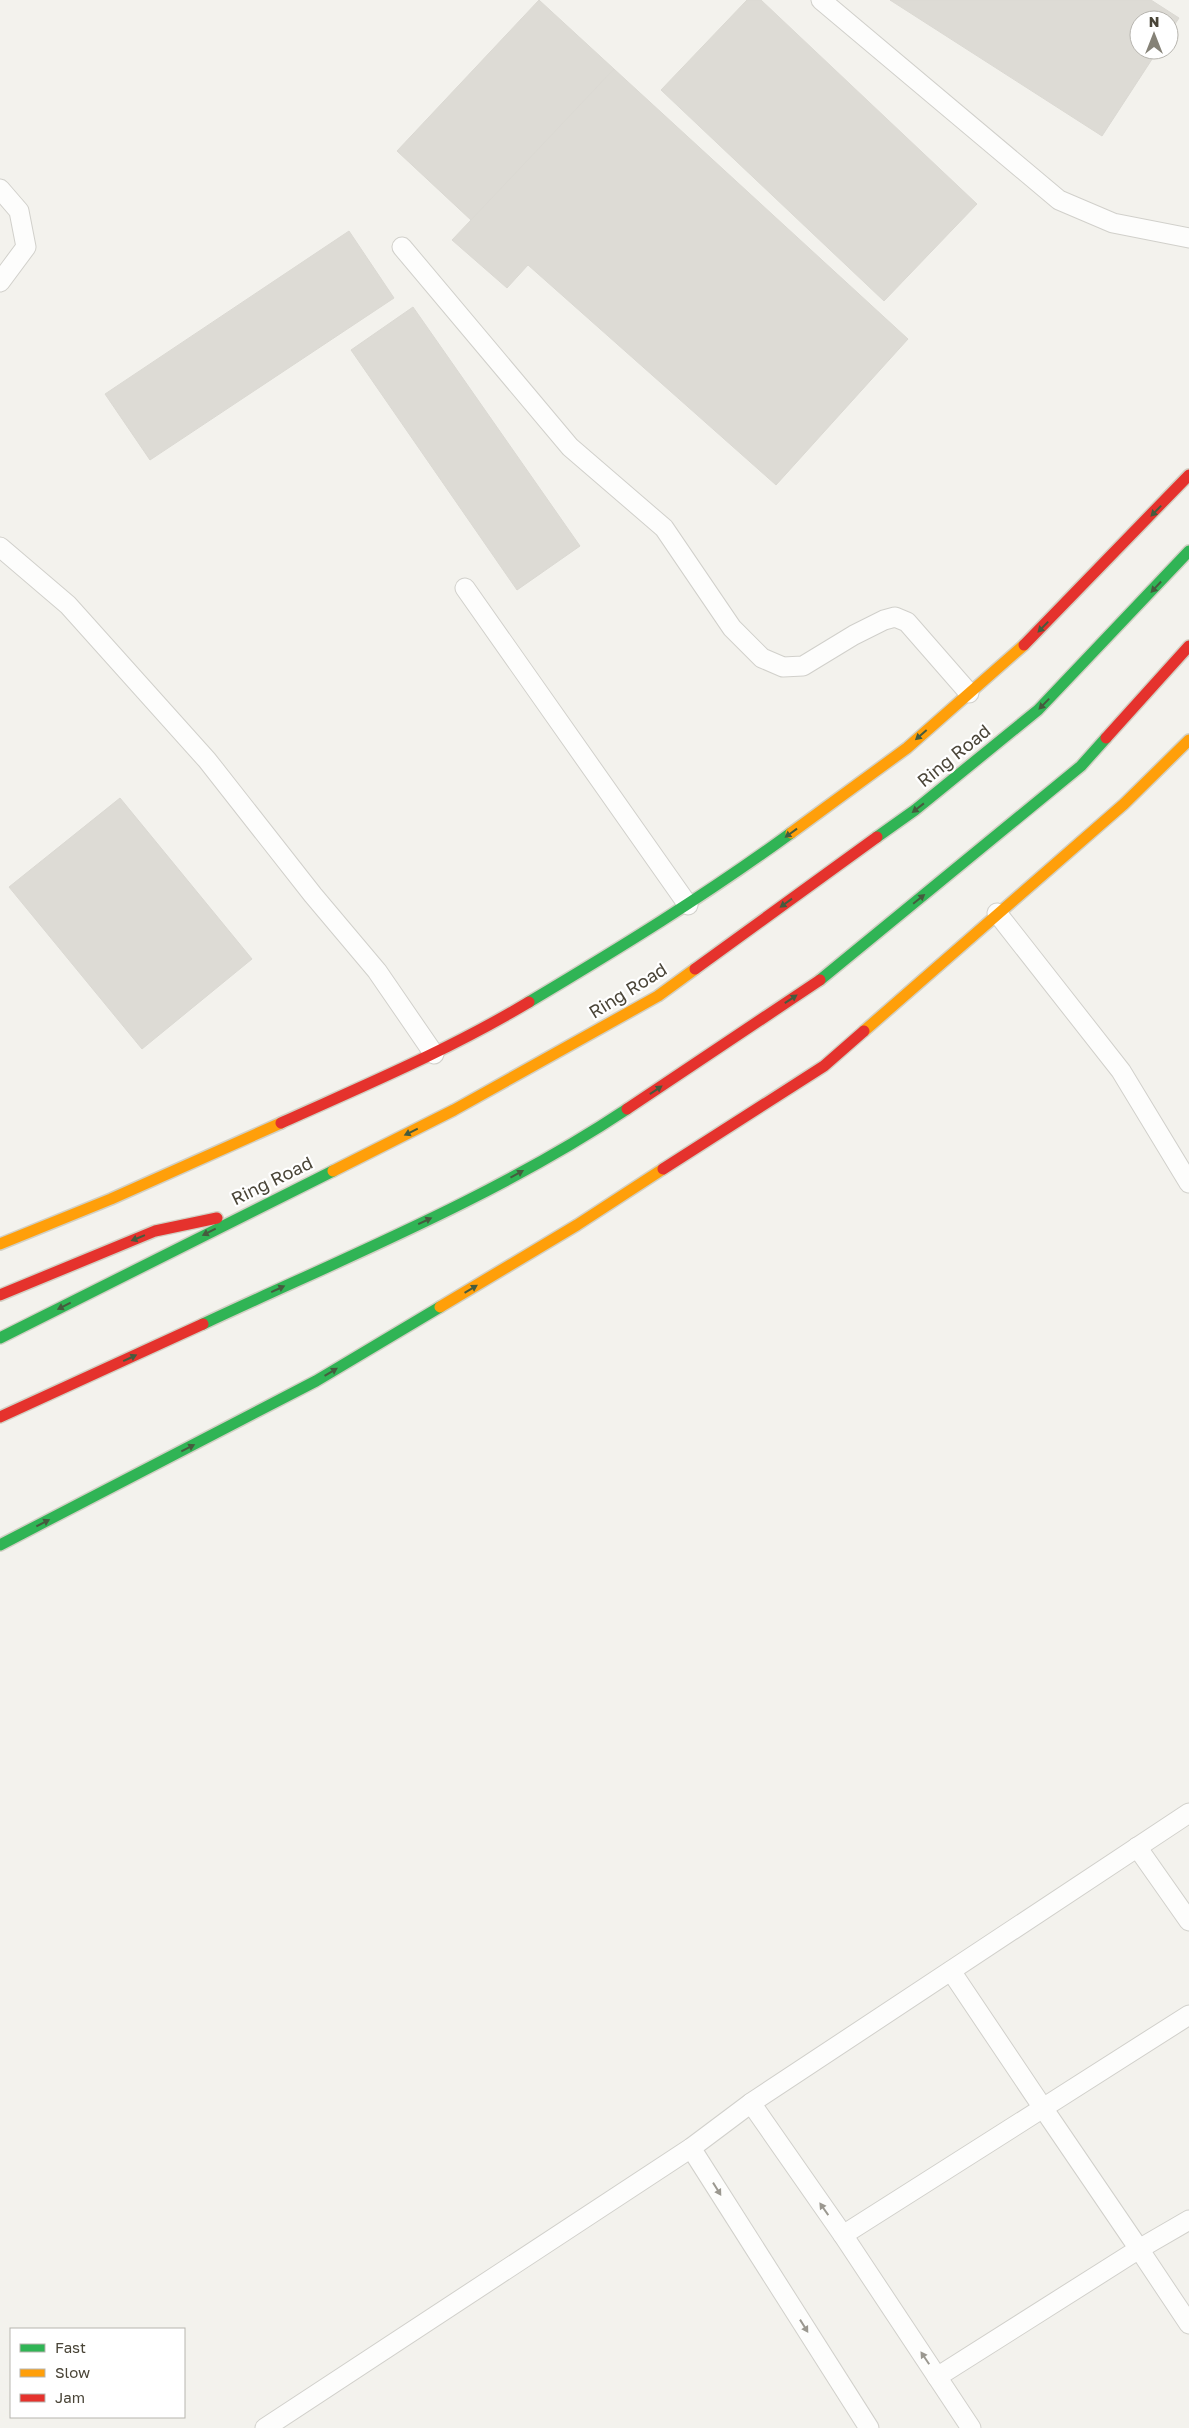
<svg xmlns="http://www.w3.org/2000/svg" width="1189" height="2428" viewBox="0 0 1189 2428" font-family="'Golos Text',sans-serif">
  <rect width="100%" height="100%" fill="#f3f2ed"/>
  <!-- building -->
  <g fill="#dddbd5" stroke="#dbd9d3">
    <polygon points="539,0 614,69 472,221 397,151"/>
    <polygon points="747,0 761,0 977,204 884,301 661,90"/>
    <polygon points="890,0 1151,0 1179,18 1169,33 1169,20 1139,20 1139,50 1158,50 1102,136"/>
    <polygon points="614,69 908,339 776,485 528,265 507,288 452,240"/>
    <polygon points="349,231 394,298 150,460 105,394"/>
    <polygon points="413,307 580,546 517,590 351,350"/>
    <polygon points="120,798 252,959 142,1049 9,887"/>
  </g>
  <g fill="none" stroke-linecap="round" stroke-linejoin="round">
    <!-- lane casing -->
    <g stroke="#d1d0cb" stroke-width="21">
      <g id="lane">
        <polyline points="821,0 1059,200 1113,223 1189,238"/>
        <polyline points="0,189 19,211 26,247 0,282"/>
        <polyline points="402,247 570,447 664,528 732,628 762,658 783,667 803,666 854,635 884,620 895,617 907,622 969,693"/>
        <polyline points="0,547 68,605 207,760 313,895 377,971 434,1054"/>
        <polyline points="465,588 688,905"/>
        <polyline points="997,913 1121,1071 1189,1183"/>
        <polyline points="1137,1847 1189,1921"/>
        <polyline points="951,1971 1043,2108 1189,2015"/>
        <polyline points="751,2103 843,2235 971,2428"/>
        <polyline points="691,2148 869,2428"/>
        <polyline points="843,2235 1043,2108 1139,2249 1189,2220"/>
        <polyline points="937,2377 1139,2249 1189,2324"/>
        <polyline points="265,2428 691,2148 751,2103 1189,1813"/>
      </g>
    </g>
    <!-- fast casing -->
    <g stroke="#d2d0c4" stroke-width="14">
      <g id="fast">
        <polyline points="877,837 915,810 1038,710 1189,551"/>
        <polyline points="820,980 1081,766 1106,738"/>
        <path d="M529,1002C618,949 706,895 791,833"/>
        <path d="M203,1324C346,1257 495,1197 627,1109"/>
        <polyline points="0,1338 333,1171"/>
        <polyline points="0,1545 316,1381 440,1307"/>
      </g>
    </g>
    <!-- slow casing -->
    <g stroke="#d2d0c4" stroke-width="14">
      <g id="slow">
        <polyline points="791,833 907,748 1024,645"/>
        <polyline points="864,1031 1124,804 1189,740"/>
        <polyline points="333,1171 454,1110 658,996 695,969"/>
        <polyline points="0,1244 111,1199 281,1123"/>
        <polyline points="440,1307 577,1225 663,1169"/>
      </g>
    </g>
    <!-- jam casing -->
    <g stroke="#d2d0c4" stroke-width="14">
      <g id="jam">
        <polyline points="1024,645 1189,475"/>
        <polyline points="1106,738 1189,646"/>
        <polyline points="695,969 877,837"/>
        <polyline points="627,1109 820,980"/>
        <path d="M281,1123C365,1085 449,1050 529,1002"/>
        <polyline points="663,1169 824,1066 864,1031"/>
        <polyline points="0,1295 155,1231 217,1218"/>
        <polyline points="0,1417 203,1324"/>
      </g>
    </g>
    <!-- lane -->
    <use href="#lane" stroke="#fdfdfc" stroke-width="19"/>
    <!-- fast -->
    <use href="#fast" stroke="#30b455" stroke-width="11"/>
    <!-- slow -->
    <use href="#slow" stroke="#ff9f0a" stroke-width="11"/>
    <!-- jam -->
    <use href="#jam" stroke="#e5322d" stroke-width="11"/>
  </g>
  <!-- one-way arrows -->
  <defs><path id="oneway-solid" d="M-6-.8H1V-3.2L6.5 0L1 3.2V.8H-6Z" transform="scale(1.25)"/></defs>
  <g fill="#455b3e">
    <use href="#oneway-solid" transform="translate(1156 511) rotate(134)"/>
    <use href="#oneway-solid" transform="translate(1156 587) rotate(133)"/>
    <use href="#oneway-solid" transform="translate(1043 627) rotate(134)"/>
    <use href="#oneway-solid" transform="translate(1044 704) rotate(134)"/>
    <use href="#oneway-solid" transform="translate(921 735) rotate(139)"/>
    <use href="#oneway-solid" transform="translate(918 808) rotate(142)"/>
    <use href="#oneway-solid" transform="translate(791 833) rotate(144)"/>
    <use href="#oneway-solid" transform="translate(919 899) rotate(-39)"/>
    <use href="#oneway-solid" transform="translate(786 903) rotate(144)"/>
    <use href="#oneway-solid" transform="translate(791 999) rotate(-34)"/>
    <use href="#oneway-solid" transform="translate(656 1090) rotate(-34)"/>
    <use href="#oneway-solid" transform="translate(411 1132) rotate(154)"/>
    <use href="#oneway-solid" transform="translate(517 1174) rotate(-29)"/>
    <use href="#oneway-solid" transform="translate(425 1221) rotate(-25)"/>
    <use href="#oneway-solid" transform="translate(209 1232) rotate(153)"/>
    <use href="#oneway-solid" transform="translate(138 1238) rotate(158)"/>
    <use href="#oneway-solid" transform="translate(278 1289) rotate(-25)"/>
    <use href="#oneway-solid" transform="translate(471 1289) rotate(-31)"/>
    <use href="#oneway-solid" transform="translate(64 1306) rotate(153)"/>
    <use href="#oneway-solid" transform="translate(130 1358) rotate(-25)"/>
    <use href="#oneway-solid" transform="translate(331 1372) rotate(-31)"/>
    <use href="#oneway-solid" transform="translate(188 1448) rotate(-27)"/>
    <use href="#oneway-solid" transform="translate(43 1523) rotate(-27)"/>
  </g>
  <g fill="#9b9890">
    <use href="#oneway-solid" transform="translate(717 2189) rotate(58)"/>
    <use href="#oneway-solid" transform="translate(824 2209) rotate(-125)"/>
    <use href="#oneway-solid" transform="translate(804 2326) rotate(58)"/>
    <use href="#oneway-solid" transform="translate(925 2358) rotate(-124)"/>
  </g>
  <g text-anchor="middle" stroke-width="4.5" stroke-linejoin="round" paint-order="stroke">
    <!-- street labels -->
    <g font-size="18" fill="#4a4538" stroke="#fff">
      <text transform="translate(954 756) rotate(-39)" y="6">Ring Road</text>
      <text transform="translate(628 991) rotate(-32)" y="6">Ring Road</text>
      <text transform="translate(272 1181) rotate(-26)" y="6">Ring Road</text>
    </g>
  </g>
  <!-- legend -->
  <rect x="10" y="2328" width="175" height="90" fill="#ffffff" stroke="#b7b5af"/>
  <rect x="20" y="2344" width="25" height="8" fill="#30b455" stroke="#b7b5af"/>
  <text x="55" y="2353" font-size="15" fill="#4a4538">Fast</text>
  <rect x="20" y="2369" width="25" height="8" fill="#ff9f0a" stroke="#b7b5af"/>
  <text x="55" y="2378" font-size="15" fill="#4a4538">Slow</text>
  <rect x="20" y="2394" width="25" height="8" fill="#e5322d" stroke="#b7b5af"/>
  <text x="55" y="2403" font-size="15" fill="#4a4538">Jam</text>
  <!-- north arrow -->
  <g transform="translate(1154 35)"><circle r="24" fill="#ffffff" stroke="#b7b5af"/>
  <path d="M0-4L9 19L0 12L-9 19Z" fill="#858277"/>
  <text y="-8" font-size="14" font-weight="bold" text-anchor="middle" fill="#4a4538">N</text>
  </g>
</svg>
